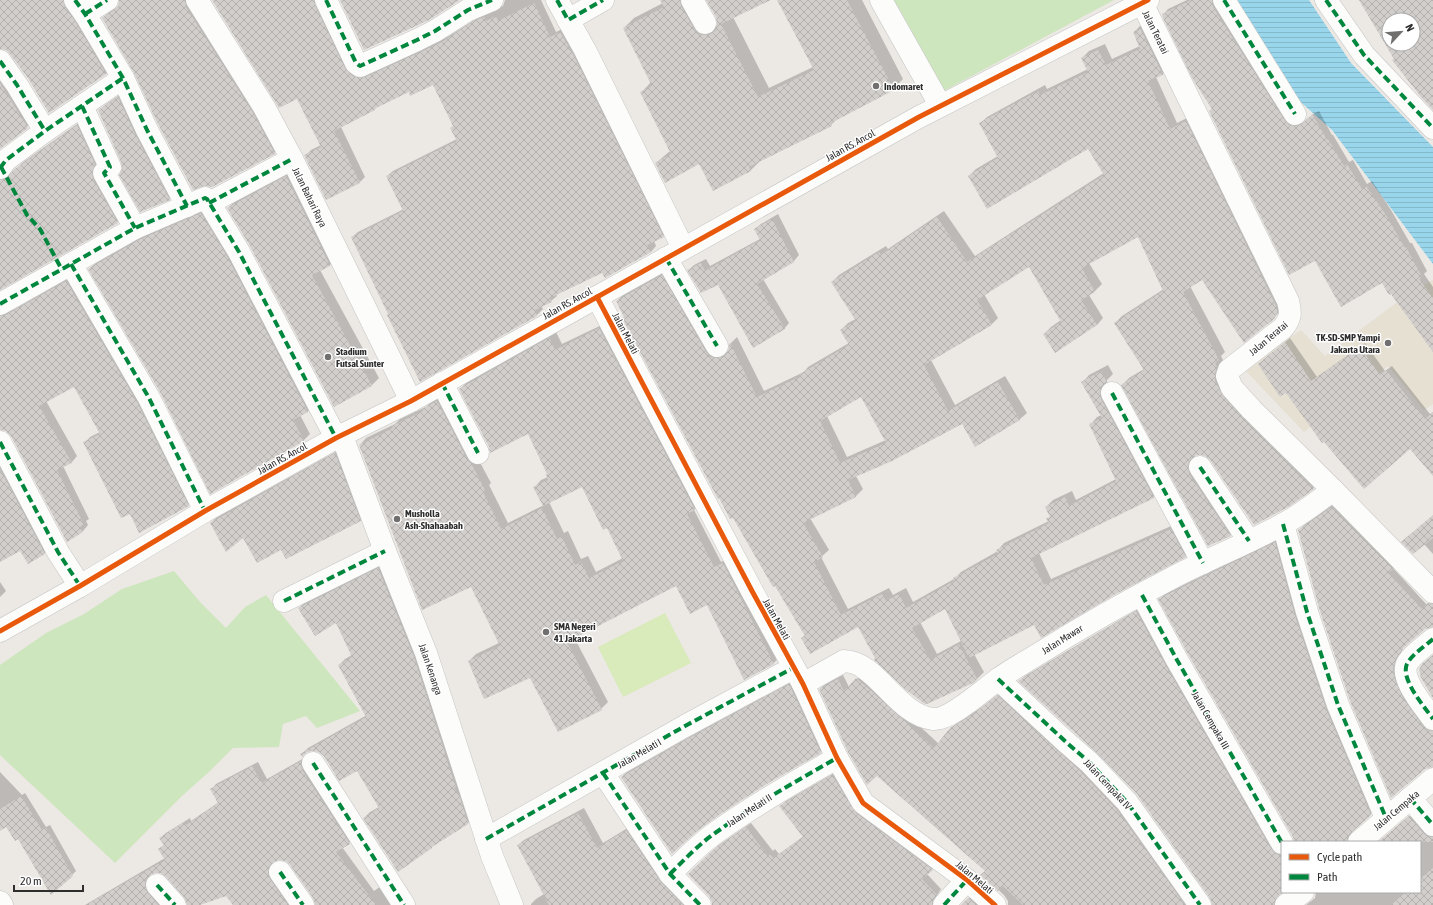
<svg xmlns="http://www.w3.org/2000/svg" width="1433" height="905" viewBox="0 0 1433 905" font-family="'Asap Condensed',sans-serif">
  <defs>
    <pattern id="water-rules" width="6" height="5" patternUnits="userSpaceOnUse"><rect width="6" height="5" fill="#99d6ec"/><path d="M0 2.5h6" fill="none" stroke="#84b8cb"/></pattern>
    <pattern id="building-cross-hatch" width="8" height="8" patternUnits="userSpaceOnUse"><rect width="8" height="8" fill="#d1cecb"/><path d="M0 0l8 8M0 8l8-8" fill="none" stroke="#b4b1af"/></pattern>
  </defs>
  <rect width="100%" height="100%" fill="#ece8e4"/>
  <!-- education -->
  <polygon fill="#e6e0d3" points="1433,280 1433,404 1424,410 1388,366 1304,432 1244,369 1301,330 1325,356 1408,294"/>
  <!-- grass -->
  <g fill="#cee6be">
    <polygon points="890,0 1114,0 940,93"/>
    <polygon points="174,571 200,602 226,628 245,607 266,595 360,711 317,728 306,716 283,724 279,747 233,748 211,770 182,796 115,863 0,755 0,665 46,633 84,614 122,589"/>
  </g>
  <!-- pitch -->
  <polygon fill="#d9eabb" points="665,613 691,663 623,697 598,647"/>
  <!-- water -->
  <polygon fill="url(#water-rules)" points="1230,0 1309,0 1351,63 1433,147 1433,264 1332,130 1295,97"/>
  <!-- shadow -->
  <g fill="#0003" fill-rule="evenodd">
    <polygon points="0,0 70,0 111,68 106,74 29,78 11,53 6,49 0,48"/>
    <polygon points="120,0 192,0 280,147 274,153 135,72 103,18 109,12 119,6"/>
    <polygon points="213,0 321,0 372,72 449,36 481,16 503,6 505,0 541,0 556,32 566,27 669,230 663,236 654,241 656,246 651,252 602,272 556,294 557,296 551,301 541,306 543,309 537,315 421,380 352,237 358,232 404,209 387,176 393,171 457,139 454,126 433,84 409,91 377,106 374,110 341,127 365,177 360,182 305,156 311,150 321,145 297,98"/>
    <polygon points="661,0 693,0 709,24 716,26 718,25 717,16 708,0 769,0 733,17 769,88 813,67 778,0 862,0 903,79 893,89 839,117 831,125 761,160 751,170 714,190 700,163 656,163 670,151 641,93 651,82 624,28 634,18 663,3"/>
    <polygon points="1187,0 1218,0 1302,122 1307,120 1313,114 1319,111 1332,135 1333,135 1349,162 1353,160 1367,184 1372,181 1391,210 1410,243 1412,243 1427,271 1424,274 1433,287 1433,350 1383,282 1315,260 1210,111 1213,108 1163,15 1168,9"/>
    <path d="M1141,25L1169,67L1163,74L1156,77L1177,123L1193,115L1281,311L1273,318L1202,279L1190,286L1225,352L1221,356L1223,360L1221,365L1320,481L1313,488L1289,505L1211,459L1206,455H1195L1194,460L1237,529L1230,535L1122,385L1129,378L1144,369L1115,323L1122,316L1164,289L1138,235L1089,263L1102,284L1095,291L1089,295L1103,318L1097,325L1044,334L1051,327L1061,320L1029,266L984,294L998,318L991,325L931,360L955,405L1005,376L1027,413L1020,419L976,445L962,422L856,476L863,489L856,496L810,518L829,550L821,557L848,609L889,588L893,595L906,588L913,602L954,579L961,572L998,551V550L1004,543L1049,521L1047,519L1051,516L1046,507L1053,500L1072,491L1076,500L1116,479L1091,424L1097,417L1102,415L1083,382L1089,375L1108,365L1113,374L1107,380L1106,386L1160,490L1153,497L1039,553L1051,579L1178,523L1192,550L1185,556L1034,624L974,654L984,672L977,679L876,659L859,625L802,638L805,635L623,318L625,316L617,301L624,294L669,269L725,352L729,351L730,344L737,337L764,391L804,372L808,367L849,343L841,330L848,323L856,319L832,282L839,275L886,246L888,249L944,211L975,256L1104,173L1089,147L969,176L976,169L998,156L980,124L987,117L1045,85L1047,89L1088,69L1082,58L1089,51L1105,44L1112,59L1140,46L1134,32ZM861,395L886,440L847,457L827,416ZM945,608L961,641L937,654L920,622Z"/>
    <polygon points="0,69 34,121 0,148"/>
    <polygon points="124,92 175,193 169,199 123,169 122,162 99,111 105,105"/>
    <polygon points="83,120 123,217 117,222 0,289 0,173 5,175 12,174 22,163"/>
    <polygon points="294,170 337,258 330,265 320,270 379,378 372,385 334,405 251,246 228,208 235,201"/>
    <polygon points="207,208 314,405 308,411 300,415 310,434 304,440 211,492 161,392 89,269 96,263 148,233"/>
    <polygon points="778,214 799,255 794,261 763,279 789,323 784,329 718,283 689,270 694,265 706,259 710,266 760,239 755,229 761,224"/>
    <polygon points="72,276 194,500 188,505 130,513 85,443 90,437 100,432 74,386 46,401 77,456 72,462 63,466 89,519 86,521 88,525 83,531 67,540 12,436 8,431 0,429 0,309 6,311 13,310"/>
    <path d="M606,323L701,503L694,510L721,562L730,557L780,656L774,663L744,679L708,604L676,585L574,637L608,702L601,709L530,677L469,661L476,654L499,643L471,585L360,445L366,438L395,424L400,419L426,407L430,403L444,395L491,483L489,485L508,523L544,505L535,487L541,480L548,477V474L528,432L490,447L460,389L467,382L556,332L562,344ZM583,486L608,527L623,558L596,572L588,556L581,559L568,531L564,533L549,502Z"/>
    <polygon points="1290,338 1317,377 1365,343 1385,371 1392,366 1430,414 1433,412 1433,474 1410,447 1286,392 1259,364"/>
    <polygon points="341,449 366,515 360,520 282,549 244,536 211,523 217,517"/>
    <polygon points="0,452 50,548 44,554 20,549 0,561"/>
    <polygon points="1337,502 1397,563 1393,568 1427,605 1433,599 1433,626 1424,629 1407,644 1403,648 1399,659 1433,726 1433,765 1299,531 1304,525"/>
    <polygon points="1433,515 1433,554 1424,544"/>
    <polygon points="1280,538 1376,809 1352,831 1351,838 1353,842 1295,842 1294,836 1160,599 1165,594"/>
    <polygon points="385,563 474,817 468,823 435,844 364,818 370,812 379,807 358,770 324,756 320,751 312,750 302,754 308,748 367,715 339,665 345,659 352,655 336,622 299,608 305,602"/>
    <polygon points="0,582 6,591 0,597"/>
    <polygon points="1142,607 1282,849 1282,891 1279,894 1278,901 1280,905 1213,905 1211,897 1138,794 1098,752 1020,681 1025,676"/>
    <polygon points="862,674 873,683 939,744 957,723 979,709 1003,691 1085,766 1193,905 1008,905 1008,901 1004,895 982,875 986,871 820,689 825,684 843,675 849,687"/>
    <polygon points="795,680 826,746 820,752 622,777 627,772 698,732"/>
    <polygon points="306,757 354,838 349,843 342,847 374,891 384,884 397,905 316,905 314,898 291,864 286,860 279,859 273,861 272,867 296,905 234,905 226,895 197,905 188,905 185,896 167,876 161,872 151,873 150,876 150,883 168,905 85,905 165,858 160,849 165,844 161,838 166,833 190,818 191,821 219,802 211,790 216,784 258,762 267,779"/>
    <polygon points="838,771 937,865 927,874 941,889 936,897 938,905 713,905 713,901 710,896 689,874 719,845 751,823 773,851 775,849 779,854 804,836 781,806 786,801"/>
    <polygon points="0,772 22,795 25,793 46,827 50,825 76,871 72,875 0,820"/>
    <polygon points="584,808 603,843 631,826 692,905 531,905 531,904 536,899 544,894 518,845 524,840"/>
    <polygon points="1414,812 1433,831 1433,905 1306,905 1315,898 1316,892 1420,892 1420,842 1379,842"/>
    <polygon points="974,893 987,905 962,905"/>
  </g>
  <!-- building -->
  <g fill="url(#building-cross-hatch)" fill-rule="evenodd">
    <polygon points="0,0 63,0 65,7 75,21 106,74 49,113 28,78 10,54 6,50 0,49"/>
    <polygon points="119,0 185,0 186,7 253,113 275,154 212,187 205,186 193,190 158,124 134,73 102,18 114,10 118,6"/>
    <polygon points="212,0 314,0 315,5 345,68 352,76 359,78 365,77 423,51 442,42 474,21 484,17 486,21 496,16 498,21 534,3 550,37 560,32 574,56 664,237 647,245 651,252 605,278 602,273 550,298 552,302 535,310 537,316 420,382 387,315 388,314 351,237 403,211 386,176 457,141 450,128 453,126 433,85 410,96 409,92 374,109 375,110 334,131 360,183 326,200 304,155 321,147 297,99 279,108"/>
    <polygon points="340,0 460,0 429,20 364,50"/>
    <polygon points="660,0 680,0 681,6 694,29 699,34 705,35 711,34 716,30 717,24 716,17 706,0 771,0 721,24 758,97 814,70 777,0 847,0 894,90 831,123 832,126 749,167 751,171 713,191 699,164 665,183 655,163 671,154 640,92 652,86 623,28 664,7"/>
    <polygon points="1191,0 1212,0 1213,7 1285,121 1289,125 1296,126 1302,124 1306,119 1313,115 1327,140 1328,139 1344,166 1347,164 1362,189 1366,186 1386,215 1405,248 1406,247 1422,277 1419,279 1433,298 1433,352 1391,294 1389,295 1382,283 1341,307 1315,261 1289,275 1209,111 1212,109 1192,78 1163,18 1162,14"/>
    <path d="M1359,0H1433V110L1421,97L1392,60L1394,59ZM1389,20H1413V44H1389Z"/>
    <path d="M1140,28L1163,75L1148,81L1170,129L1186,121L1277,308V313L1274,319L1244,343L1202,280L1183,292L1219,360L1215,363L1217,367L1215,373V381L1223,396L1243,418L1314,489L1290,506L1254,525L1210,460L1205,456L1200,455L1193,456L1189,462L1188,467L1189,474L1231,536L1208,546L1121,385L1144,370L1114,323L1163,291L1138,237L1082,268L1095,292L1081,300L1097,325L1055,353L1043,334L1061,322L1029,267L977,300L992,325L924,365L948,411L998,382L1020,420L975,447L962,424L892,461L848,480L856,497L803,523L823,557L814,562L841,615L882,594L886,601L899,594L906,608L954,581L953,578L998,554L996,550L1049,523L1046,518L1050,517L1045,507L1065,497L1069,506L1116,481L1089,424L1102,418L1081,382L1101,371L1107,382L1101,387L1100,393L1101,399L1154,498L1031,558L1044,585L1171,529L1186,557L1114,595L1041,638L1034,625L969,658L945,609L912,628L930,660L959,644L977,679L973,683L927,704H925L906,690L874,660L875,658L858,627L810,654L801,638L805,636L775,586L773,587L733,518L730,519L719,498L718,499L622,318L624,317L616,301L662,275L706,352L710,357L717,358L724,357L728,352L729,344L730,343L757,397L801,376L800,374L849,345L840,330L856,321L831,282L879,252L881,255L937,217L967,262L1104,175L1088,149L987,209L968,176L998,158L979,123L1038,91L1040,95L1088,72L1081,58L1098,50L1106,65L1140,49L1133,32ZM861,397L886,443L840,463L820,421Z"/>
    <polygon points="0,83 28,128 0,149"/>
    <polygon points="118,97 136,136 170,200 140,212 119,175 122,169 121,162 98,110"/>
    <polygon points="77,125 95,164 92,172 93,179 118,223 0,290 0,180 5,179 15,169"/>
    <polygon points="286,176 330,266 312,275 372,386 334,407 250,246 227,208"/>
    <polygon points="201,213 228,258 308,412 293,420 304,441 210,494 160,392 88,269 141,239"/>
    <polygon points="772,219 794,262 757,284 785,329 753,348 718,285 701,293 687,270 701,263 705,271 760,240 754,229"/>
    <polygon points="66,281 138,404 189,506 139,533 130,514 121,518 83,442 100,434 74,387 39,406 72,463 57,470 84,525 80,527 83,532 67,542 11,436 6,431 0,430 0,316 6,315"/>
    <polygon points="599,328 695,510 687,514 714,567 723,563 774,664 744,680 707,605 690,614 676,586 567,642 602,710 558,732 530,678 484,699 468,661 500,646 471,587 422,610 359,445 393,428 392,426 423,411 422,409 437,401 467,459 471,463 485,490 483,492 501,529 542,508 557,539 562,537 575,565 581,562 589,578 623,561 607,528 603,530 582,487 543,506 533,487 548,480 546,475 547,474 528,434 490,453 489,447 459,389 549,338 555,350"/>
    <polygon points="1285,342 1311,381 1360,347 1380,375 1386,370 1425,419 1433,412 1433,476 1410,449 1364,489 1324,442 1322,443 1286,393 1280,397 1258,364"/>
    <polygon points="335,453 361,521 286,559 281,550 257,563 243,538 226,552 210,523"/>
    <polygon points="0,469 45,554 28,564 20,551 0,562"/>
    <polygon points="1332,507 1393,569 1388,573 1422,609 1428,603 1433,604 1433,627 1425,629 1404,647 1396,658 1393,669 1395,680 1403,698 1423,726 1428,730 1433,731 1433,767 1425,769 1391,798 1350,701 1319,608 1298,530"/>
    <polygon points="1433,515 1433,538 1413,554 1401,542"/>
    <polygon points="1275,542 1295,616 1326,709 1371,815 1351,833 1347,837 1347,842 1294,842 1293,837 1188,654 1158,599"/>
    <polygon points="378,568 414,657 445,753 444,753 456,787 454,788 460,797 468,824 432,847 432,848 398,872 363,818 379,808 357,771 339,781 324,756 319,752 312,751 307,752 302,757 300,754 366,717 338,665 352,657 336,623 315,636 298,608"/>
    <polygon points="1136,611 1166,666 1271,849 1276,854 1282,855 1282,892 1275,900 1274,905 1212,905 1210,898 1136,793 1097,753 1018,681"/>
    <polygon points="1433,655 1433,698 1421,678 1419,670 1422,664"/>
    <polygon points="856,678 868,688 934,748 950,728 973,714 997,695 1080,771 1117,810 1185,905 1023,905 1003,886 998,891 980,875 985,871 877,776 867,785 848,752 819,689 838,679 844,691"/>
    <polygon points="789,684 821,753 770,782 725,811 697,831 672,854 621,777 691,737"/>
    <polygon points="301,761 302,770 350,844 336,852 376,905 315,905 313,898 290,865 286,861 279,860 273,862 269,866 268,873 270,879 288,905 233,905 226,896 200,905 187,905 184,897 166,877 161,873 155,873 148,876 145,881 145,887 148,893 158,905 86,905 165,860 158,849 164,845 159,838 184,822 186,825 218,803 210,789 252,766 262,783"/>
    <polygon points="832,775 856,813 933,870 922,879 937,895 932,902 932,905 712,905 712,902 709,896 688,874 713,850 746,827 767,855 770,854 773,858 803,837 779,806"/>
    <polygon points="21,796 42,830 46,828 73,876 51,895 18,839 15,841 6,827 0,831 0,809"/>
    <polygon points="578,813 597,848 626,830 660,881 683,905 549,905 517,845"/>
    <polygon points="1409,816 1423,833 1428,837 1433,837 1433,842 1378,842"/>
    <polygon points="1433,868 1433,905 1391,905 1406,892 1420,892 1420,879"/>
    <polygon points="968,898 976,905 961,905"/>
  </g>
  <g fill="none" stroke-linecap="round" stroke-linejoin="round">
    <!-- minor casing -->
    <g stroke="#c5c4c5" stroke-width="23">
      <g id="minor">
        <polyline points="75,0 85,14 123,78 147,130 187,206"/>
        <polyline points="197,0 264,107 292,159 411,401"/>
        <polyline points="326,0 356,63 360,66 417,40 435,31 468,10 492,0"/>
        <polyline points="557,0 585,50 683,248"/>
        <polyline points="692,0 705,23"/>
        <polyline points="881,0 940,105"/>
        <polyline points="1224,0 1295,114"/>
        <polyline points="1326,0 1364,55 1433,128"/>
        <path d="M1142,3L1288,301C1291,313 1291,318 1283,328L1229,370L1227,376L1232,388L1252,410L1333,490L1433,592"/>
        <polyline points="85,14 107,0"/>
        <polyline points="568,20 603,0"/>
        <polyline points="0,61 17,85 45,131"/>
        <polyline points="82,106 110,167 104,173 135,228"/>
        <polyline points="0,168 6,160 45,131 123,78"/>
        <polyline points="209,203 292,159"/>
        <polyline points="666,258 717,346"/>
        <polyline points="71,264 149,398 205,511"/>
        <polyline points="597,297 752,591 803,684 837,758 863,803 967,880 995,905"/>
        <polyline points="0,304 135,228 205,198 207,199 239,252 336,438"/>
        <polyline points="442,383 478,453"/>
        <polyline points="1112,393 1203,563"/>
        <polyline points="342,436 385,551 426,653 492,856 512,905"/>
        <polyline points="0,442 58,552 80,586"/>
        <polyline points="1200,467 1249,541"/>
        <polyline points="1283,524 1307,612 1338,705 1386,818"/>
        <polyline points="1142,595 1177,660 1282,843"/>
        <polyline points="284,601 385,551"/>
        <polyline points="0,631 80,586 205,511 336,438 411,401 919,117 1148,0"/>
        <path d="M1433,639C1425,646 1414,653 1408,662C1398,677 1424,706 1433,719"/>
        <polyline points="998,679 1066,742 1089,762 1127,802 1200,905"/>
        <path d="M803,684L844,661C876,661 897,715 933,719C949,721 983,690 997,680C1009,671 1022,664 1035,656C1080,628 1125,602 1172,578C1208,559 1247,544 1283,524C1301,515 1317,502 1333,490"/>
        <polyline points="313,763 404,905"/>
        <polyline points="603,773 670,874 700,905"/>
        <polyline points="1410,798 1433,825"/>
        <polyline points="486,839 685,726 793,668"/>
        <polyline points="1359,842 1433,779"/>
        <polyline points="280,872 303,905"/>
        <path d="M670,874C685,859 700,843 718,831C756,804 796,781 837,758"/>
        <polyline points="157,885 175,905"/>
        <polyline points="0,902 2,905"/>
        <polyline points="944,905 967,880"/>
        <polyline points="1286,905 1303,892"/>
      </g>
    </g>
    <!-- minor -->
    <use href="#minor" stroke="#fcfcfb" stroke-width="22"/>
    <!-- quiet -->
    <g stroke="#00873e" stroke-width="4" stroke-dasharray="8 4" stroke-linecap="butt">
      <polyline points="75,0 85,14 123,78 147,130 187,206"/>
      <polyline points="326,0 356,63 360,66 417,40 435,31 468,10 492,0"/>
      <polyline points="557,0 568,20 603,0"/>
      <polyline points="1224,0 1295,114"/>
      <polyline points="1326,0 1364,55 1433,128"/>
      <polyline points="85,14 107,0"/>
      <polyline points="0,61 17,85 45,131"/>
      <polyline points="82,106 110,167 104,173 135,228"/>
      <polyline points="1,167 27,215 40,229 62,270"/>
      <polyline points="0,168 6,160 45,131 123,78"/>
      <polyline points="209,203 292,159"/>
      <polyline points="666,258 717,346"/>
      <polyline points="71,264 149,398 205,511"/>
      <polyline points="0,304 135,228 205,198 207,199 239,252 336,438"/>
      <polyline points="442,383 478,453"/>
      <polyline points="1112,393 1203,563"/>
      <polyline points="0,442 58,552 80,586"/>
      <polyline points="1200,467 1249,541"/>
      <polyline points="1283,524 1307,612 1338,705 1386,818"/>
      <polyline points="1142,595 1177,660 1282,843"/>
      <polyline points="284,601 385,551"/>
      <path d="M1433,639C1425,646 1414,653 1408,662C1398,677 1424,706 1433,719"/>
      <polyline points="998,679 1066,742 1089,762 1127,802 1200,905"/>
      <polyline points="313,763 404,905"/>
      <polyline points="603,773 670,874 700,905"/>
      <polyline points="1410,798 1433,825"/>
      <polyline points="486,839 685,726 793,668"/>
      <polyline points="280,872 303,905"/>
      <path d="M670,874C685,859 700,843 718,831C756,804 796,781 837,758"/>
      <polyline points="157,885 175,905"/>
      <polyline points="944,905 967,880"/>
    </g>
    <!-- cycleway casing -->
    <g stroke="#fff" stroke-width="8">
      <g id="cycleway">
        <polyline points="597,297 752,591 803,684 837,758 863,803 967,880 995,905"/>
        <polyline points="0,631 80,586 205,511 336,438 411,401 919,117 1148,0"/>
      </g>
    </g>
    <!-- cycleway -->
    <use href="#cycleway" stroke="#e8590c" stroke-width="5"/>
  </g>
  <!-- markers -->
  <g fill="#706f6e" stroke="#fff" stroke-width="1.5">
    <circle cx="876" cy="86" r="4"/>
    <circle cx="1388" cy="343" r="4"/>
    <circle cx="328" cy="357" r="4"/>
    <circle cx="397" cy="519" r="4"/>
    <circle cx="546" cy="632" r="4"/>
  </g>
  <g text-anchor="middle" stroke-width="3" stroke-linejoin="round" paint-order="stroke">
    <!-- street labels -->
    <g font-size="10" fill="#2e2e2e" stroke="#fff">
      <text transform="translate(1156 32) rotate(64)" y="4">Jalan Teratai</text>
      <text transform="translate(850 145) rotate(-29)" y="4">Jalan RS. Ancol</text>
      <text transform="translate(310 197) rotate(64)" y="4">Jalan Bahari Raya</text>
      <text transform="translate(567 303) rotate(-29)" y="4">Jalan RS. Ancol</text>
      <text transform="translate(626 333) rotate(62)" y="4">Jalan Melati</text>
      <text transform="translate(1268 338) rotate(-40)" y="4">Jalan Teratai</text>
      <text transform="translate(282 458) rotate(-29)" y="4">Jalan RS. Ancol</text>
      <text transform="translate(777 619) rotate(61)" y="4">Jalan Melati</text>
      <text transform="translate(1062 639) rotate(-32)" y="4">Jalan Mawar</text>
      <text transform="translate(431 669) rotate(71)" y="4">Jalan Kenanga</text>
      <text transform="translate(1211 720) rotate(60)" y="4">Jalan Cempaka III</text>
      <text transform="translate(639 753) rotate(-30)" y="4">Jalan Melati I</text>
      <text transform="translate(1108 784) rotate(47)" y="4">Jalan Cempaka IV</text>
      <text transform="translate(749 810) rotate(-33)" y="4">Jalan Melati II</text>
      <text transform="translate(1396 810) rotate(-40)" y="4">Jalan Cempaka</text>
      <text transform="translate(975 877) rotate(40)" y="4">Jalan Melati</text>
    </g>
    <!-- poi labels -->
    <g font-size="10" font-weight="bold" fill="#2e2e2e" stroke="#fff" text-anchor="start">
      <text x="884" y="90">Indomaret</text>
      <text x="1380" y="341" text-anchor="end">TK-SD-SMP Yampi<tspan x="1380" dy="12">Jakarta Utara</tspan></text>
      <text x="336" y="355">Stadium<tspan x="336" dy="12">Futsal Sunter</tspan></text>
      <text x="405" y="517">Musholla<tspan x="405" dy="12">Ash-Shahaabah</tspan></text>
      <text x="554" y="630">SMA Negeri<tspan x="554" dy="12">41 Jakarta</tspan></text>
    </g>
  </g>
  <!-- legend -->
  <rect x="1281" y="841" width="140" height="52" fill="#ffffff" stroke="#ababab"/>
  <rect x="1289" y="854" width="20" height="6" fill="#e8590c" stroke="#ababab"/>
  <text x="1317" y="861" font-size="12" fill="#2e2e2e">Cycle path</text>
  <rect x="1289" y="874" width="20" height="6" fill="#00873e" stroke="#ababab"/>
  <text x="1317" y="881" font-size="12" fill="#2e2e2e">Path</text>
  <!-- north arrow -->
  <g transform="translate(1401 32) rotate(64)"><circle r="19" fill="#ffffff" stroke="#ababab"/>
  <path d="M0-3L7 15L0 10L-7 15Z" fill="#706f6e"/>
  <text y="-6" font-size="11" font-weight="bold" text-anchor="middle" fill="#2e2e2e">N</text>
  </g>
  <!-- scale -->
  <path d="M14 885v6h69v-6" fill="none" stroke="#2e2e2e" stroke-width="2"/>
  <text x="20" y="885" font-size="12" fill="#2e2e2e" stroke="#ffffff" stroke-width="3" paint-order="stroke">20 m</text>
</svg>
